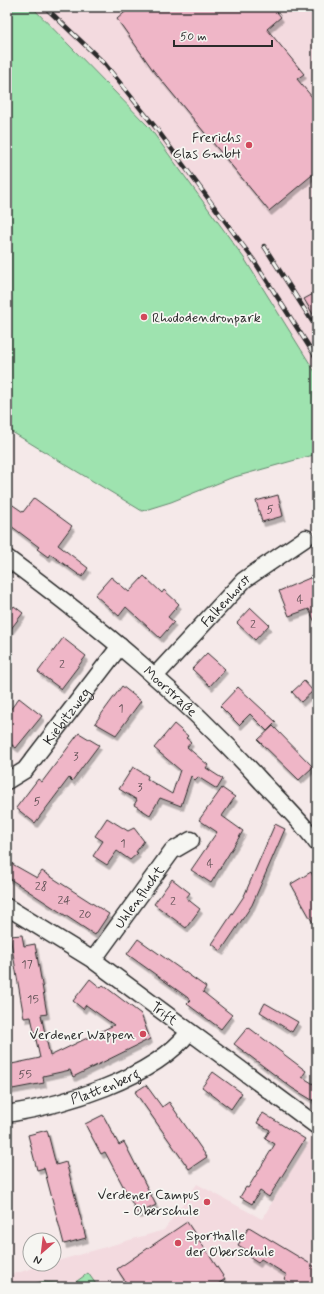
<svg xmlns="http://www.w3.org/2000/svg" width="324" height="1294" viewBox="0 0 324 1294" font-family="Mynerve,sans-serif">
  <defs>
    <filter id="shadow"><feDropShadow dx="2.5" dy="4.5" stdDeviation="0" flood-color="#0004"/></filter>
  </defs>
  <rect width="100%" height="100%" fill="#f5e9e9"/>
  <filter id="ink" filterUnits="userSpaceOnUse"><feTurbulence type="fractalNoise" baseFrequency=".025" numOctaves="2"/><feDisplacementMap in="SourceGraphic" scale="8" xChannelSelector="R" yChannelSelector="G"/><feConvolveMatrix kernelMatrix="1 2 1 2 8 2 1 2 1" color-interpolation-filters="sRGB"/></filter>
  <g filter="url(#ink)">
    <!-- built -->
    <g fill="#f3dadf">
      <polygon points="32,7 317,7 317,375 244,258 150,127"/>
      <polygon points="314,1133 317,1135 317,1287 7,1287 7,1277 10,1275 47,1264 54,1264 54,1262 164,1230 197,1184 262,1219"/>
    </g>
    <!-- green -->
    <g fill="#9ee3af" stroke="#64876d">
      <polygon points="7,7 32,7 149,127 244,258 317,375 317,454 231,478 171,502 142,511 7,429"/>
      <polygon points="88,1273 98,1287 24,1287 40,1282 73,1284"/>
    </g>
    <!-- building -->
    <g fill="#efb6c7" stroke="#2b2b2b" filter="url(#shadow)">
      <polygon points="131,7 273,7 281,17 267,29 304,74 297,79 317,103 317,171 269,211 153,70 117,19"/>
      <polygon points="317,292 317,321 304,299"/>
      <polygon points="278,495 283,516 262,522 256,501"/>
      <polygon points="34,498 72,526 58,545 88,568 82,577 50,554 48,557 37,549 39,547 7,523 7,501 23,512"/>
      <polygon points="144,576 162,593 164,590 179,604 168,617 174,622 160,638 126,607 119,616 95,595 111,577 129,592"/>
      <polygon points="312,577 317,589 317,627 309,609 289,616 279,591"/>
      <polygon points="14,606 23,613 7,634 7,615"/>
      <polygon points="251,608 269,625 255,640 237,623"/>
      <polygon points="63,638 86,656 61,689 38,672"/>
      <polygon points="207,653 225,669 210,686 192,669"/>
      <polygon points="304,681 313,691 301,702 292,692"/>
      <polygon points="122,686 141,701 116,735 95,723"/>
      <polygon points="238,687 276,722 267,731 250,714 239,725 220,706"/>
      <polygon points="19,698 42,716 16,748 7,741 7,714"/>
      <polygon points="174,724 188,736 186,738 191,742 187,747 208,765 206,768 223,779 217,789 198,777 195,780 191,776 181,806 160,798 150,815 134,805 137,800 119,789 133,767 148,776 147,779 172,794 180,770 154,748"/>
      <polygon points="273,726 313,767 299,780 258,740"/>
      <polygon points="79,733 99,745 72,781 69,778 35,823 16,808 38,779 42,782"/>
      <polygon points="222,788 235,797 222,816 243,831 211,883 191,870 217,832 199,820"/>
      <polygon points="107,818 128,831 134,828 144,841 136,852 138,853 130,860 117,851 107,865 93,856 103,841 95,836"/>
      <polygon points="275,824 285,829 252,905 221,951 212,944 244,896"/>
      <polygon points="7,861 37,878 42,871 109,914 95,935 7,877"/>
      <polygon points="311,872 317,883 317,930 291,884"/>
      <polygon points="172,879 190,893 186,898 200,909 186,928 154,904"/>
      <polygon points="22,935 24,946 35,944 47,1014 41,1015 50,1056 114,1025 86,1005 83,1009 73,1001 90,979 101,988 103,985 141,1014 150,1039 73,1077 70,1070 43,1076 44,1083 7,1090 7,1065 40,1058 31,1017 24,1018 10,936"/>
      <polygon points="138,939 206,987 203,992 232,1015 221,1029 187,1004 191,1000 127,954"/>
      <polygon points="265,1003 298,1022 292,1032 260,1012"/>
      <polygon points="248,1027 306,1071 302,1077 317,1086 317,1103 292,1088 234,1044"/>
      <polygon points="213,1072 242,1093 231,1109 202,1087"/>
      <polygon points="146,1085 162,1107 169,1102 207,1157 189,1169 135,1092"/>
      <polygon points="263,1113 305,1139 269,1197 260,1191 252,1204 240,1197 246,1187 248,1188 275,1144 265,1138 270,1130 257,1123"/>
      <polygon points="103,1115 119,1145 124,1142 156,1205 138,1214 105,1152 101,1154 85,1124"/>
      <polygon points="47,1130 56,1165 66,1162 86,1238 64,1244 44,1168 37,1170 28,1135"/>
      <polygon points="187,1222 225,1279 214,1287 129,1287 117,1269"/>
      <polygon points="249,1227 317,1268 317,1287 297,1287 284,1279 287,1275 261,1259 258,1263 249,1257 251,1253 238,1245"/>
    </g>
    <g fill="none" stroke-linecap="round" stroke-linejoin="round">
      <!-- minor casing -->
      <g stroke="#2b2b2b" stroke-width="19">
        <g id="minor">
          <path id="s1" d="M7,558C99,626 185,697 262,782C281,802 301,821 317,843"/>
          <path id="s2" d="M156,675L244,580L306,538"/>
          <path id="s3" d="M7,781L25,770L120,646"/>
          <path id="s4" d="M7,907L93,960L317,1126"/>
          <path id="s5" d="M93,960L172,851L191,840"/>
          <path id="s6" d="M7,1114C63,1105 153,1079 189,1032"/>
        </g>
      </g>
      <!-- minor -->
      <use href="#minor" stroke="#f6f6f2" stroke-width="16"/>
      <!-- rail casing -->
      <g stroke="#2b2b2b" stroke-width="4.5">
        <g id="rail">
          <polyline points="45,7 104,63 156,128 253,259 317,359"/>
          <polyline points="264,246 317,329"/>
        </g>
      </g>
      <!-- rail -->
      <use href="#rail" stroke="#f6f6f2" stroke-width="3" stroke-dasharray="9" stroke-linecap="butt"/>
    </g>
  </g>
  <!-- markers -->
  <g fill="#d1495b" stroke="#f6f6f2" stroke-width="1.5">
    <circle cx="249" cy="145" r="4"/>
    <circle cx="144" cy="317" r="4"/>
    <circle cx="143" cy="1034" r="4"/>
    <circle cx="207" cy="1202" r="4"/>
    <circle cx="178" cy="1243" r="4"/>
  </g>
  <g text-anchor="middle" stroke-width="3.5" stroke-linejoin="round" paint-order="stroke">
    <!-- number labels -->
    <g font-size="12" fill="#5c4e52">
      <text x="270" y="513">5</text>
      <text x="300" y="603">4</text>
      <text x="253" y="628">2</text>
      <text x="62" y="668">2</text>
      <text x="121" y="712">1</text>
      <text x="76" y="760">3</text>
      <text x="140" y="791">3</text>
      <text x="37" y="805">5</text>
      <text x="123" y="847">1</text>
      <text x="210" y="867">4</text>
      <text x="41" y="890">28</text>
      <text x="64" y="904">24</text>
      <text x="173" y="905">2</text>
      <text x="85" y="918">20</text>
      <text x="27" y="968">17</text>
      <text x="33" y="1003">15</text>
      <text x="25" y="1078">55</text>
    </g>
    <!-- poi labels -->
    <g font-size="14" fill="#2b2b2b" stroke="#f6f6f2" text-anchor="end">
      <text x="241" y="142">Frerichs<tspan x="241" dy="16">Glas GmbH</tspan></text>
      <text x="152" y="322" text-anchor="start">Rhododendronpark</text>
      <text x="135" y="1039">Verdener Wappen</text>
      <text x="199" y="1199">Verdener Campus<tspan x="199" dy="16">- Oberschule</tspan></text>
      <text x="186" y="1240" text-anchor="start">Sporthalle<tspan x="186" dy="16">der Oberschule</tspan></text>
    </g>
    <!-- street labels -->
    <g font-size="14" fill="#2b2b2b" stroke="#f6f6f2">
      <text dy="5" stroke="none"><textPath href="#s2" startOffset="102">Falkenhorst</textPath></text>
      <text dy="5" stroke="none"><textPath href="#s1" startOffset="211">Moorstraße</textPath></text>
      <text dy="5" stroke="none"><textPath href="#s3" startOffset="89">Kiebitzweg</textPath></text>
      <text dy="5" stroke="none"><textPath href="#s5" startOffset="78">Uhlenflucht</textPath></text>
      <text dy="5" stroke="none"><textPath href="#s4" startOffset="190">Trift</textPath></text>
      <text dy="5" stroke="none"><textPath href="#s6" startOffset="102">Plattenberg</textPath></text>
    </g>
  </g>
  <!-- margin -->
  <rect width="324" height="1294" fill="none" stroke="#f6f6f2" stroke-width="24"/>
  <rect x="12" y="12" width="300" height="1270" fill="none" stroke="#2b2b2b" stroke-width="1.5" filter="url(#ink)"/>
  <!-- north arrow -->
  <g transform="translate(42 1252) rotate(208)"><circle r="19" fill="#f6f6f2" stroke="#a5a5a2"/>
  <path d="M0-3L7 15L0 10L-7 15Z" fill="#d1495b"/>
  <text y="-6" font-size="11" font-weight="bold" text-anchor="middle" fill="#2b2b2b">N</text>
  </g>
  <!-- scale -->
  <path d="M174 40v6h98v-6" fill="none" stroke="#2b2b2b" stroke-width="2"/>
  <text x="180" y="40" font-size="12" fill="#2b2b2b" stroke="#f6f6f2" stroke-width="3" paint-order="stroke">50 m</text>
</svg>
